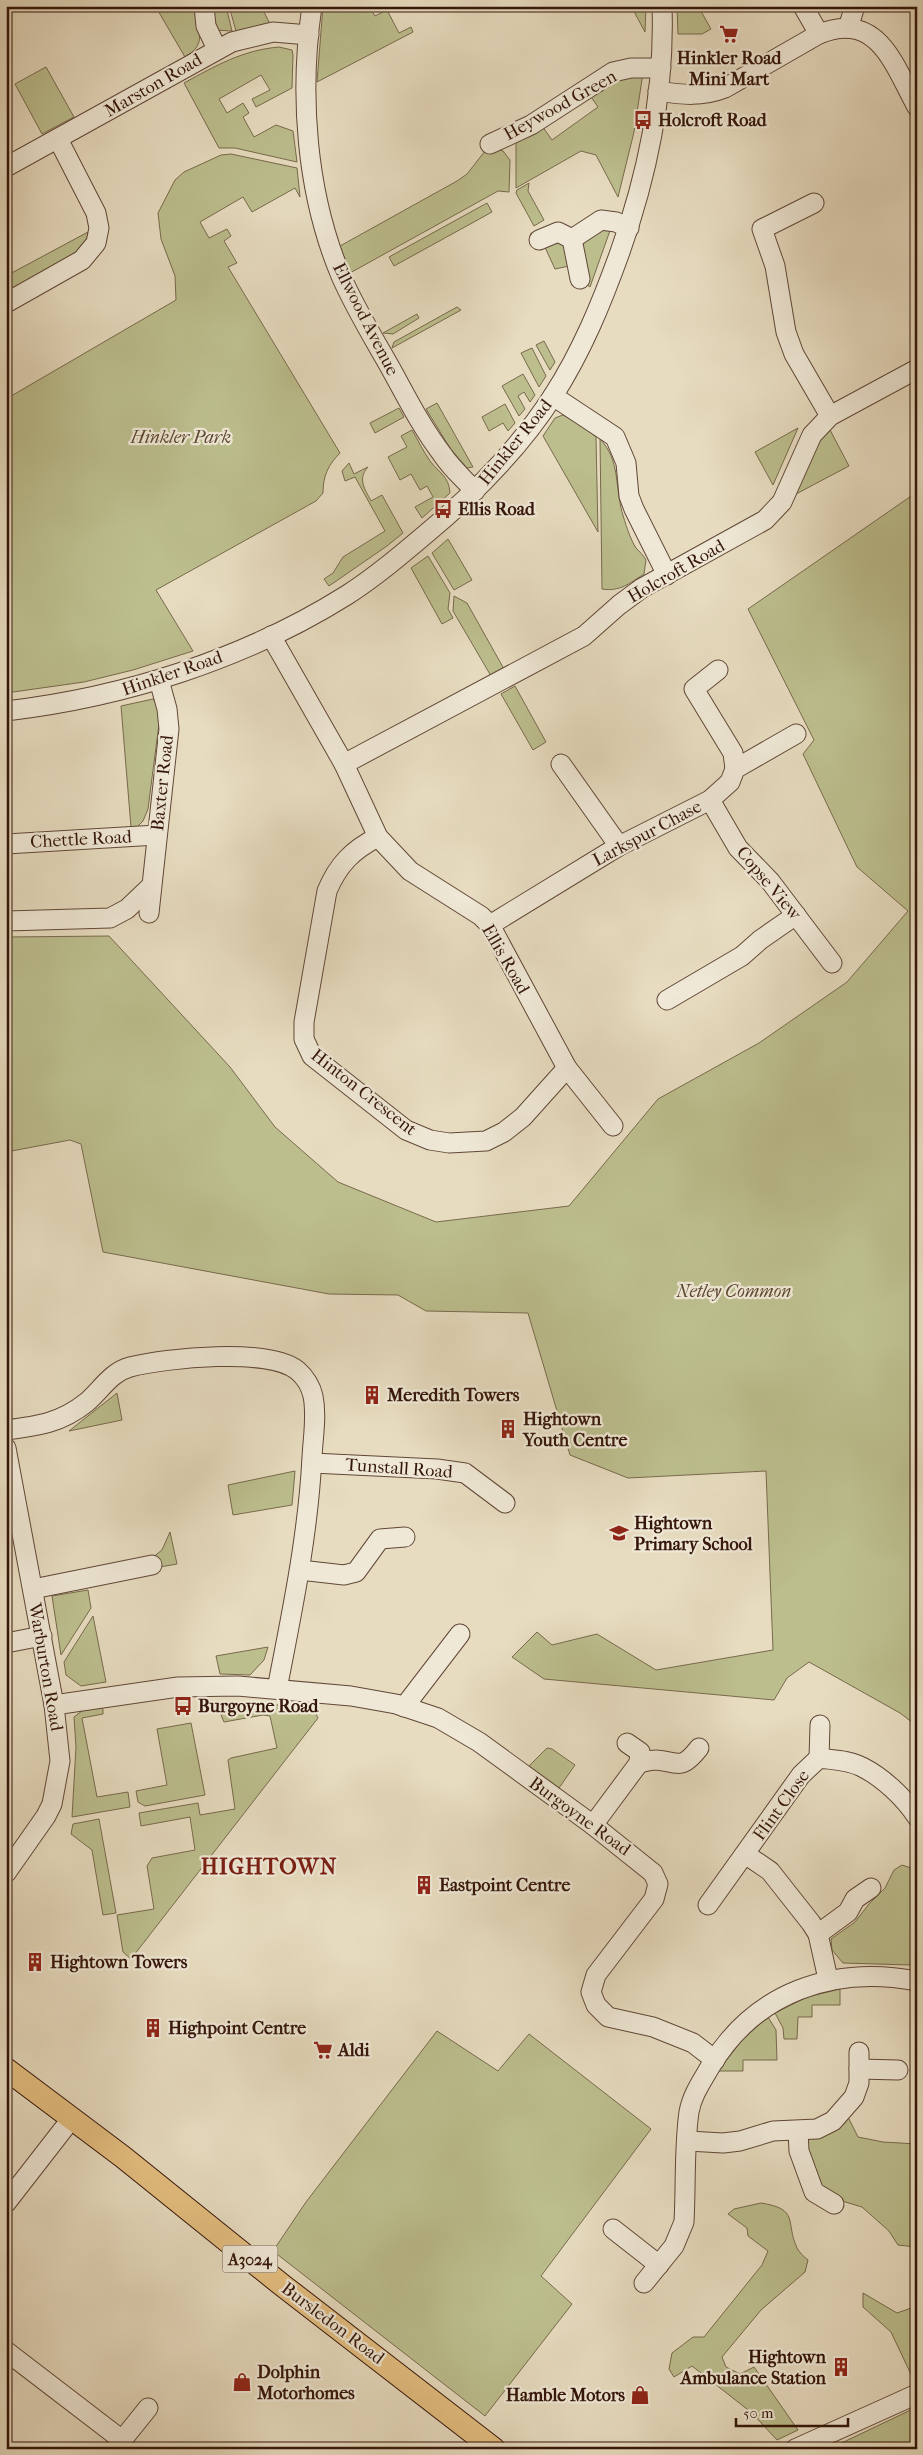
<svg xmlns="http://www.w3.org/2000/svg" width="923" height="2455" viewBox="0 0 923 2455" font-family="'IM FELL French Canon',serif">
  <rect width="100%" height="100%" fill="#e7dcc0"/>
  <filter id="stains"><feTurbulence type="fractalNoise" baseFrequency=".004" numOctaves="4"/><feColorMatrix values="0 0 0 0 .2 0 0 0 0 .09 0 0 0 0 .02 0 0 0 .5 -.17"/></filter>
  <radialGradient id="worn" r=".72"><stop offset=".6" stop-color="#630" stop-opacity="0"/><stop offset="1" stop-color="#630" stop-opacity=".3"/></radialGradient>
  <!-- green -->
  <g fill="#bcbe8e" stroke="#786a4c">
    <polygon points="210,6 226,6 232,31 214,30"/>
    <polygon points="229,6 261,6 270,24 236,31"/>
    <polygon points="323,6 369,6 375,16 387,10 399,33 411,27 413,32 317,82"/>
    <polygon points="631,6 646,6 645,32"/>
    <polygon points="677,6 698,6 711,29 702,34 678,34"/>
    <path d="M171,7L194,10C199,32 207,44 185,57L157,9Z"/>
    <path d="M279,47L292,50L293,55L292,88L256,107L252,99L270,90L261,75L219,99L227,113L243,103L249,113L243,117L254,137L276,125L293,131L297,162L235,148H219L184,83C215,66 243,50 279,47Z"/>
    <polygon points="46,67 74,117 42,134 15,84"/>
    <polygon points="643,73 634,132 618,197 596,155 581,151 516,188 516,141 542,126 552,140 598,107 589,94 611,79"/>
    <polygon points="497,149 503,151 510,160 509,192 498,191 350,273 340,246 457,181 467,174 485,151"/>
    <path d="M231,154L297,168L300,197L295,188L252,212L243,197L200,222L209,238L227,229L231,236L224,241L237,263L228,267L340,453C328,465 323,476 323,493L316,501L156,590L193,651L133,670L84,682L6,693V399L176,300L175,276L161,239L158,213L175,180L184,172L221,155Z"/>
    <polygon points="529,183 528,191 544,220 534,226 516,193 517,190"/>
    <polygon points="487,203 492,212 394,266 389,257"/>
    <polygon points="612,225 590,287 586,284 578,245 596,227"/>
    <polygon points="88,232 87,239 78,251 6,292 6,276"/>
    <polygon points="563,238 569,266 555,269 543,243"/>
    <polygon points="457,307 461,310 392,348 394,342"/>
    <polygon points="417,314 419,318 393,334 383,333"/>
    <polygon points="544,341 555,362 550,370 536,345"/>
    <polygon points="532,348 546,376 539,387 521,353"/>
    <polygon points="523,374 535,395 530,402 524,392 518,396 525,409 519,416 502,386"/>
    <polygon points="437,403 473,467 467,468 450,448 426,409"/>
    <polygon points="505,404 515,423 508,431 503,423 489,431 482,417"/>
    <polygon points="399,408 404,417 375,433 370,423"/>
    <polygon points="563,415 585,427 596,437 598,532 543,436 555,418"/>
    <polygon points="798,428 773,485 755,452"/>
    <polygon points="829,428 849,466 796,494 818,442"/>
    <path d="M412,430C418,440 423,451 430,461C439,473 449,476 450,493L422,518L415,507L433,497L427,486L420,490L411,474L400,480L388,457L407,447L401,436Z"/>
    <path d="M600,439C620,460 615,486 622,512C625,522 630,539 636,548C640,552 643,555 646,560L644,574C630,583 620,592 602,589Z"/>
    <path d="M349,463L354,474L368,467C357,479 365,489 371,501L382,495L403,533L387,546L329,586L324,579L333,573L343,557L385,531L355,477L345,481L342,471Z"/>
    <polygon points="917,492 917,1726 900,1713 809,1662 787,1678 774,1700 544,1679 512,1657 537,1632 552,1645 597,1634 656,1670 773,1650 766,1471 628,1478 570,1455 528,1313 426,1311 398,1295 329,1294 103,1252 81,1144 70,1140 6,1152 6,937 109,936 230,1067 275,1127 338,1182 436,1222 569,1206 658,1099 759,1043 847,982 908,911 857,867 803,754 814,740 748,609"/>
    <polygon points="448,539 472,580 454,590 432,553"/>
    <polygon points="428,556 450,593 448,609 453,618 442,624 411,568"/>
    <polygon points="454,596 467,603 504,669 491,676 453,611"/>
    <polygon points="515,686 546,742 533,750 501,694"/>
    <polygon points="153,699 156,703 160,716 148,809 143,821 137,827 131,827 121,706"/>
    <polygon points="117,1393 122,1420 69,1431"/>
    <polygon points="295,1471 292,1505 233,1515 228,1485"/>
    <polygon points="170,1532 177,1564 154,1568 152,1558 162,1550"/>
    <polygon points="88,1590 91,1608 61,1655 52,1596"/>
    <polygon points="93,1616 106,1682 81,1686 66,1675 64,1662"/>
    <polygon points="268,1647 264,1660 250,1675 220,1674 216,1656"/>
    <polygon points="216,1703 266,1704 313,1708 318,1718 131,1959 123,1952 117,1915 154,1909 147,1866 152,1858 195,1850 190,1817 141,1826 139,1813 198,1803 200,1815 235,1809 228,1760 231,1758 277,1748 270,1716 263,1715 224,1722"/>
    <polygon points="99,1707 103,1709 103,1714 82,1718 97,1797 128,1792 130,1807 72,1817 76,1747 74,1717 82,1711"/>
    <polygon points="191,1723 205,1795 145,1806 138,1802 136,1791 167,1785 157,1729"/>
    <polygon points="547,1748 552,1749 575,1765 559,1788 529,1766"/>
    <polygon points="99,1819 116,1913 103,1915 92,1850 71,1834 73,1824"/>
    <polygon points="902,1865 917,1870 917,1943 911,1965 843,1963 832,1950 831,1939 855,1922 869,1904 885,1888 894,1870"/>
    <polygon points="840,1989 840,2005 812,2005 812,2017 798,2017 797,2039 784,2039 783,2028 775,2013 807,1997"/>
    <polygon points="768,2017 776,2030 777,2060 743,2060 743,2071 718,2071 743,2039"/>
    <polygon points="437,2031 498,2071 529,2034 651,2129 541,2276 572,2304 485,2416 273,2251 306,2202"/>
    <polygon points="848,2117 858,2137 883,2142 917,2144 917,2247 898,2245 889,2231 862,2207 842,2201 822,2191 807,2155 806,2140"/>
    <path d="M761,2203C800,2209 785,2222 797,2248C799,2252 804,2257 808,2260L805,2272L761,2310L722,2357L726,2367L740,2374L754,2367L798,2430L777,2440L752,2413L692,2366L674,2377L669,2369L672,2353L693,2337H704L762,2265L768,2251L748,2236L747,2228L728,2214L734,2209Z"/>
    <polygon points="863,2293 897,2313 917,2306 917,2387 891,2332 863,2307"/>
    <polygon points="917,2407 917,2449 829,2449"/>
  </g>
  <g fill="none" stroke-linecap="round" stroke-linejoin="round">
    <!-- minor casing -->
    <g stroke="#614737" stroke-width="21">
      <g id="minor">
        <polyline points="204,6 206,26 217,49"/>
        <path d="M312,6C299,94 306,193 341,276C355,308 374,339 391,369C407,398 422,428 442,454C451,468 464,479 475,491"/>
        <polyline points="803,6 819,34"/>
        <polyline points="848,28 855,6"/>
        <path d="M658,91C683,95 702,97 725,88L819,34C878,10 894,65 917,107"/>
        <polyline points="490,144 531,125 613,72 631,68 661,68"/>
        <polyline points="6,167 232,42 273,32 309,35"/>
        <polyline points="814,203 762,229 775,266 786,332 794,354 830,416"/>
        <polyline points="539,240 558,232 572,239"/>
        <polyline points="580,279 572,239 601,220 616,222 629,228"/>
        <polyline points="6,303 82,260 96,243 99,228 96,213 58,139"/>
        <polyline points="553,396 615,437 626,463 629,496 634,509 667,575"/>
        <polyline points="271,636 344,764 378,837 410,871 481,916 490,925 567,1068 613,1126"/>
        <polyline points="718,670 694,689 733,753 735,769"/>
        <path d="M6,711C125,697 245,659 347,595C375,577 401,555 427,533C475,493 519,449 553,396C582,351 602,302 620,252C648,173 665,90 662,6"/>
        <polyline points="344,764 584,636 619,605 642,588 765,520 782,502 812,435 830,416 917,369"/>
        <polyline points="561,764 619,846"/>
        <polyline points="710,800 738,848 770,881 832,963"/>
        <path d="M378,837C352,850 338,865 327,891L304,1022V1039L312,1056L406,1130L430,1140L449,1143L486,1141L504,1132L523,1117L567,1068"/>
        <polyline points="6,844 157,835"/>
        <polyline points="149,913 169,729 167,709 159,680"/>
        <polyline points="6,921 110,918 127,909 150,887"/>
        <polyline points="490,925 619,846 710,800 730,782 735,769 796,734"/>
        <polyline points="667,1000 742,956 760,940 796,915"/>
        <path d="M6,1430C38,1426 61,1423 87,1402C101,1390 111,1372 130,1367C166,1358 269,1347 298,1371C305,1377 311,1387 313,1396C317,1416 313,1437 312,1457C308,1536 292,1612 277,1689"/>
        <polyline points="6,1448 54,1705 60,1761 52,1804 46,1816 6,1873"/>
        <polyline points="312,1463 437,1469 465,1473 505,1503"/>
        <polyline points="300,1570 344,1575 356,1572 380,1539 405,1537"/>
        <polyline points="33,1589 152,1565"/>
        <polyline points="6,1643 42,1636"/>
        <polyline points="54,1705 178,1687 238,1686 351,1696 396,1704 438,1718 479,1742 593,1825 653,1873 658,1884 654,1899 596,1975 591,1992 596,2005 608,2017 653,2027 693,2043 715,2060"/>
        <polyline points="404,1707 460,1634"/>
        <path d="M627,1743L640,1752L639,1763C644,1762 650,1760 656,1760C679,1762 681,1771 699,1748"/>
        <polyline points="819,1758 820,1725"/>
        <polyline points="593,1825 639,1763"/>
        <polyline points="745,1854 770,1871 811,1923 818,1934 828,1979"/>
        <path d="M708,1905L801,1775L819,1758C833,1760 849,1760 862,1767C882,1777 904,1797 917,1817"/>
        <polyline points="818,1934 848,1912 855,1899 871,1888"/>
        <polyline points="859,2069 898,2070"/>
        <polyline points="798,2131 799,2151 814,2192 834,2204"/>
        <polyline points="688,2141 723,2143 740,2141 773,2131 817,2129 833,2121 854,2097 859,2083 859,2052"/>
        <polyline points="6,2203 72,2118"/>
        <polyline points="613,2229 659,2265"/>
        <path d="M644,2283L674,2246L684,2222C686,2187 684,2146 689,2112C692,2095 702,2081 710,2067C755,1992 833,1965 917,1981"/>
        <polyline points="6,2351 122,2440"/>
        <polyline points="115,2449 148,2408"/>
        <polyline points="795,2449 917,2394"/>
      </g>
    </g>
    <!-- major casing -->
    <g stroke="#341509" stroke-width="24">
      <polyline id="major" points="6,2069 123,2157 282,2285 494,2449"/>
    </g>
    <!-- minor -->
    <use href="#minor" stroke="#efe8d6" stroke-width="19"/>
    <!-- major -->
    <use href="#major" stroke="#e4be80" stroke-width="22"/>
  </g>
  <!-- icons -->
  <defs>
    <g id="supermarket-bare" transform="scale(1.5)"><path d="M-6-5.5h2.5l.6 2H6L4.5 2H-2.5L-4.4-4H-6ZM-1.5 3.2a1.3 1.3 0 1 0 .1 0ZM3 3.2a1.3 1.3 0 1 0 .1 0Z" fill="#8f2418" stroke="#efe8d6" stroke-width="2.5" paint-order="stroke"/></g>
    <g id="bus-bare" transform="scale(1.5)"><path d="M-5-6H5V4H4V6H2V4H-2V6H-4V4H-5ZM-3.5-4V0h7V-4ZM-3.5 1.2v1.5H-2V1.2ZM2 1.2v1.5H3.5V1.2Z" fill="#8f2418" stroke="#efe8d6" stroke-width="2.5" paint-order="stroke"/></g>
    <g id="building-bare" transform="scale(1.5)"><path d="M-4-6H4V6H1V3H-1V6H-4ZM-2.5-4.3h1.7v1.8h-1.7ZM.8-4.3h1.7v1.8H.8ZM-2.5-1h1.7V.8h-1.7ZM.8-1h1.7V.8H.8Z" fill="#8f2418" stroke="#efe8d6" stroke-width="2.5" paint-order="stroke"/></g>
    <g id="school-bare" transform="scale(1.5)"><path d="M0-5L7-2L0 1L-7-2ZM-4 1L0 2.5L4 1V4Q0 6-4 4Z" fill="#8f2418" stroke="#efe8d6" stroke-width="2.5" paint-order="stroke"/></g>
    <g id="shop-bare" transform="scale(1.5)"><path d="M-5-2.5h2.3a2.7 3.5 0 0 1 5.4 0H5L5.5 6h-11ZM-1.5-2.5h3a1.5 2.3 0 0 0-3 0Z" fill="#8f2418" stroke="#efe8d6" stroke-width="2.5" paint-order="stroke"/></g>
  </defs>
  <g fill-rule="evenodd">
    <use href="#supermarket-bare" x="729" y="34"/>
    <use href="#bus-bare" x="643" y="120"/>
    <use href="#bus-bare" x="443" y="509"/>
    <use href="#building-bare" x="372" y="1395"/>
    <use href="#building-bare" x="508" y="1429"/>
    <use href="#school-bare" x="619" y="1533"/>
    <use href="#bus-bare" x="183" y="1706"/>
    <use href="#building-bare" x="424" y="1885"/>
    <use href="#building-bare" x="35" y="1962"/>
    <use href="#building-bare" x="153" y="2028"/>
    <use href="#supermarket-bare" x="323" y="2050"/>
    <use href="#building-bare" x="841" y="2367"/>
    <use href="#shop-bare" x="242" y="2382"/>
    <use href="#shop-bare" x="640" y="2395"/>
  </g>
  <g text-anchor="middle" stroke-width="4.5" stroke-linejoin="round" paint-order="stroke">
    <!-- shield labels -->
    <rect fill="#efe8d6" stroke="#6c5446" stroke-width="1" x="222.5" y="2245.5" width="55" height="27" rx="4"/>
    <g font-size="16" font-weight="bold" fill="#341509">
      <text x="250" y="2265">A3024</text>
    </g>
    <!-- poi labels -->
    <g font-size="18" font-weight="bold" fill="#341509" stroke="#efe8d6" text-anchor="start">
      <text x="729" y="64" text-anchor="middle">Hinkler Road<tspan x="729" dy="21">Mini Mart</tspan></text>
      <text x="658" y="126">Holcroft Road</text>
      <text x="458" y="515">Ellis Road</text>
      <text x="387" y="1401">Meredith Towers</text>
      <text x="523" y="1425">Hightown<tspan x="523" dy="21">Youth Centre</tspan></text>
      <text x="634" y="1529">Hightown<tspan x="634" dy="21">Primary School</tspan></text>
      <text x="198" y="1712">Burgoyne Road</text>
      <text x="439" y="1891">Eastpoint Centre</text>
      <text x="50" y="1968">Hightown Towers</text>
      <text x="168" y="2034">Highpoint Centre</text>
      <text x="338" y="2056">Aldi</text>
      <text x="826" y="2363" text-anchor="end">Hightown<tspan x="826" dy="21">Ambulance Station</tspan></text>
      <text x="257" y="2378">Dolphin<tspan x="257" dy="21">Motorhomes</tspan></text>
      <text x="625" y="2401" text-anchor="end">Hamble Motors</text>
    </g>
    <!-- street labels -->
    <g font-size="18" fill="#341509" stroke="#efe8d6">
      <text transform="translate(153 85) rotate(-30)" y="6">Marston Road</text>
      <text transform="translate(560 105) rotate(-29)" y="6">Heywood Green</text>
      <text transform="translate(366 319) rotate(63)" y="6">Ellwood Avenue</text>
      <text transform="translate(515 442) rotate(-51)" y="6">Hinkler Road</text>
      <text transform="translate(676 571) rotate(-30)" y="6">Holcroft Road</text>
      <text transform="translate(172 673) rotate(-19)" y="6">Hinkler Road</text>
      <text transform="translate(162 783) rotate(-84)" y="6">Baxter Road</text>
      <text transform="translate(647 833) rotate(-28)" y="6">Larkspur Chase</text>
      <text transform="translate(81 839) rotate(-3)" y="6">Chettle Road</text>
      <text transform="translate(769 883) rotate(50)" y="6">Copse View</text>
      <text transform="translate(506 959) rotate(60)" y="6">Ellis Road</text>
      <text transform="translate(364 1092) rotate(38)" y="6">Hinton Crescent</text>
      <text transform="translate(399 1468) rotate(4)" y="6">Tunstall Road</text>
      <text transform="translate(46 1667) rotate(80)" y="6">Warburton Road</text>
      <text transform="translate(781 1805) rotate(-54)" y="6">Flint Close</text>
      <text transform="translate(580 1816) rotate(36)" y="6">Burgoyne Road</text>
      <text transform="translate(333 2323) rotate(37)" y="6">Bursledon Road</text>
    </g>
    <!-- park labels -->
    <g font-size="18" font-style="italic" fill="#5d4831" stroke="#efe8d6">
      <text x="181" y="443">Hinkler Park</text>
      <text x="734" y="1297">Netley Common</text>
    </g>
    <!-- district labels -->
    <g font-size="22" font-weight="bold" letter-spacing="1" fill="#7a1f14" stroke="#efe8d6">
      <text x="269" y="1874">HIGHTOWN</text>
    </g>
  </g>
  <!-- margin -->
  <rect width="923" height="2455" fill="none" stroke="#e7dcc0" stroke-width="25"/>
  <rect x="8" y="8" width="908" height="2440" fill="none" stroke="#341509" stroke-width="2.5"/>
  <rect x="12" y="12" width="898" height="2430" fill="none" stroke="#341509"/>
  <!-- scale -->
  <path d="M736 2418v8h112v-8" fill="none" stroke="#341509" stroke-width="2.5"/>
  <text x="743" y="2418" font-size="15" fill="#341509" stroke="#efe8d6" stroke-width="4" paint-order="stroke">50 m</text>
  <rect width="100%" height="100%" filter="url(#stains)"/>
  <rect width="100%" height="100%" fill="url(#worn)"/>
</svg>
